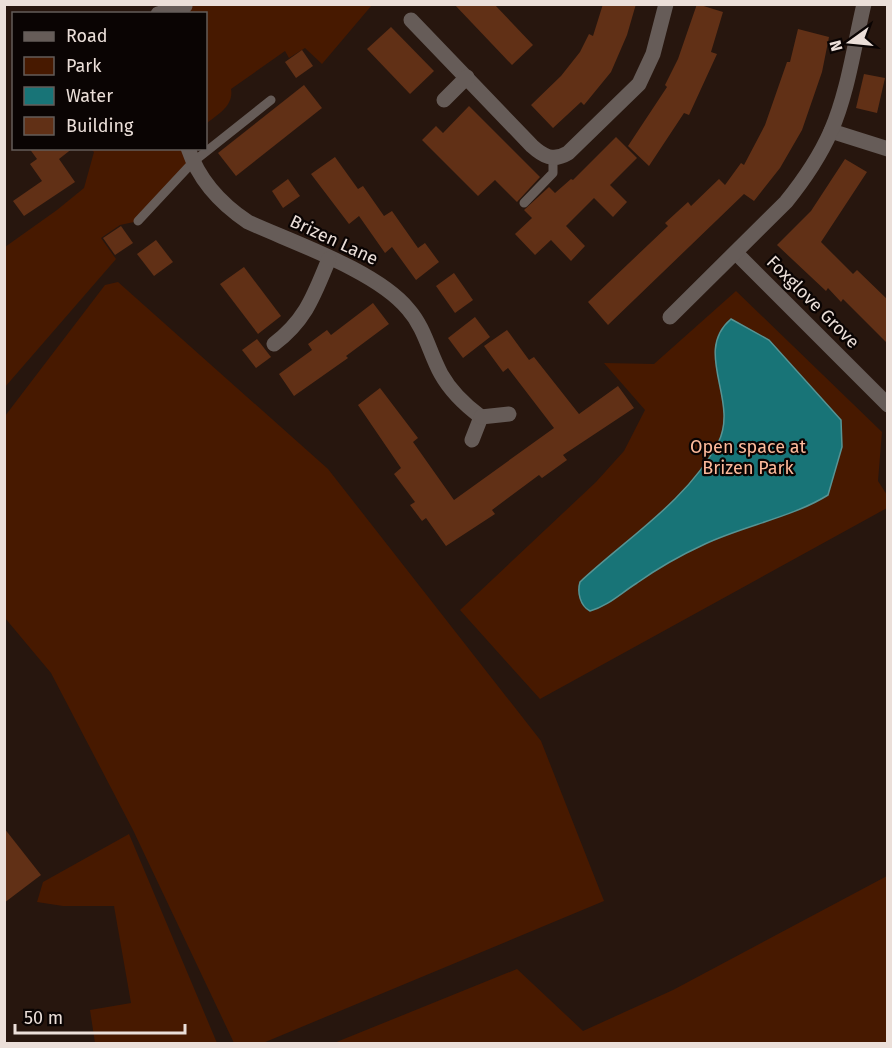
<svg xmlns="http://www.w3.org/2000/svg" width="892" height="1048" viewBox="0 0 892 1048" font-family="'Fira Sans',sans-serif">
  <rect width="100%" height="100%" fill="#27160e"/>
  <!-- green -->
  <g fill="#471900">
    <path d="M184,4L372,5L322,64L305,48L289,58L285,51L231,89C234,106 218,114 206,124V14H158Z"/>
    <polygon points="91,149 188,149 193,162 139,221 120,225 101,238 116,259 5,387 5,247 57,210 84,188 94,152"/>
    <polygon points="118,282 328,469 541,741 604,901 263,1043 234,1043 133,830 51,673 5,618 5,416 105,285"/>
    <polygon points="736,291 882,432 878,481 887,495 887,508 540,699 460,610 596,482 624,451 645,410 604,363 654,364"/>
    <polygon points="129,834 217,1043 95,1043 90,1010 131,1003 114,906 63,906 37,902 43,882"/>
    <polygon points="887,876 887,1043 334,1043 517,969 583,1031 673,990"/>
  </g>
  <!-- water -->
  <path fill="#187477" stroke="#579494" stroke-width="1.5" d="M731,319L769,340L841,420L842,447L828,495C793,517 743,526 705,544C681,555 658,568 637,583C621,593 608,606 590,611C580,606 577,592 580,582C627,538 687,501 718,443C740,401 692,352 731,319Z"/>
  <!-- building -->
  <g fill="#613016">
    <polygon points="454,4 494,4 533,45 512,65"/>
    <polygon points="603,4 636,4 627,35 611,72 584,105 581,102 553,128 531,105 561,76 580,52 589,34 593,36"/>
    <polygon points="697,4 723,12 711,52 717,54 689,115 684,113 649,166 628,146 667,87 665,85 678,59"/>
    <polygon points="391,27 434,71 410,94 367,49"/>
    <polygon points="798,29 829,37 822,72 802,130 780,168 754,201 744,194 608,325 588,302 668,226 665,223 688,202 691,206 719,179 725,185 741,163 744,165 765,125 787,62 790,62"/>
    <polygon points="302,50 313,66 296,78 285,62"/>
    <polygon points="864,74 885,78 877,113 856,108"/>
    <polygon points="304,85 322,108 236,176 218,153"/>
    <polygon points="469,106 540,177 517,202 495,180 478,196 422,140 436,126 443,133"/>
    <polygon points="616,137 637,158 610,185 627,202 613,217 594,198 566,226 585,246 571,261 551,240 535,255 515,234 532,218 524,210 549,187 555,193 571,179 573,180"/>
    <polygon points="29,148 73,148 59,159 75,182 24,216 13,201 42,181 30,164 37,159"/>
    <polygon points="335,157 358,189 363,186 384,216 392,211 418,248 425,243 439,262 416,280 392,247 385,253 359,216 349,224 311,174"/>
    <polygon points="845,159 867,172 821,242 853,274 857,270 888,300 888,344 843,299 841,302 828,288 826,291 777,245 811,211"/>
    <polygon points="288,179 300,196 283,208 272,191"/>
    <polygon points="121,226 133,243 115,255 103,238"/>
    <polygon points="156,240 173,262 154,276 137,254"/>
    <polygon points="244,267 281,316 258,334 220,284"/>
    <polygon points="454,273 473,300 455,313 436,286"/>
    <polygon points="373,303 389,324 346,356 348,358 294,396 279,374 312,350 308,344 327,330 331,335"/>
    <polygon points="475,317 490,337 463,358 448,338"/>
    <polygon points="507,330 529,360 534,357 579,414 618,386 634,408 563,455 567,460 542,478 539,475 492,510 495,514 446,546 426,518 422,521 410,505 415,502 394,474 401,468 358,405 380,388 418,438 413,442 454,500 554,428 508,368 503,372 484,346"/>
    <polygon points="257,339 271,357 256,368 242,350"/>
    <polygon points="4,828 41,875 4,903"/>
  </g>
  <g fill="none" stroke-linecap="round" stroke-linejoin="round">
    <!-- lane -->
    <g stroke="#665c58" stroke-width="9">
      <polyline points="524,203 553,173 553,158"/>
      <polyline points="138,221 193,162 271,100"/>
    </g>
    <!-- street -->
    <g stroke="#665c58" stroke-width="15">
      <polyline points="158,14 185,6"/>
      <path d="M411,20L532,146C543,156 553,162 568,153L639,84L653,54L666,4"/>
      <polyline points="444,100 467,77"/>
      <polyline points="831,131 888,149"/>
      <path d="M188,148C199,181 221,204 248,222C294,243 377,271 408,309C425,328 429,352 441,374C451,392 465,405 481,417L472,440"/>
      <polyline points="736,253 888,405"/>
      <path d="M670,317L786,202C803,181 820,156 831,131C848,92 854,46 864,4"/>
      <path d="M274,344C306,320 314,295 329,259"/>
      <polyline points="481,417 509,414"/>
    </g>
  </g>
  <g text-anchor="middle" stroke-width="4.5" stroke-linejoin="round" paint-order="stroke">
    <!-- street labels -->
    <g font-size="18" fill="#ebdfd9" stroke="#0a0403">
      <text transform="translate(334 240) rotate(25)" y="6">Brizen Lane</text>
      <text transform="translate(813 302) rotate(45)" y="6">Foxglove Grove</text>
    </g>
    <!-- park labels -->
    <g font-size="18" fill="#fdba9b" stroke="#0a0403">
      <text x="748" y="453">Open space at<tspan x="748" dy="21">Brizen Park</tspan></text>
    </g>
  </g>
  <!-- border -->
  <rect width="892" height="1048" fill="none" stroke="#ebdfd9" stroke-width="12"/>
  <!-- legend -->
  <rect x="12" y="12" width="195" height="138" fill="#0a0403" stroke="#645c59" stroke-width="1.5"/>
  <rect x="24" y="32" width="30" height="9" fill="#665c58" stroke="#645c59" stroke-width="1.5"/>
  <text x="66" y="42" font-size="18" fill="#ebdfd9">Road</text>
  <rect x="24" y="57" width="30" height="18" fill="#471900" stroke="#645c59" stroke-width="1.5"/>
  <text x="66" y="72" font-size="18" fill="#ebdfd9">Park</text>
  <rect x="24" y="87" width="30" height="18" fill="#187477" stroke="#645c59" stroke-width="1.5"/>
  <text x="66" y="102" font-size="18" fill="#ebdfd9">Water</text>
  <rect x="24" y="117" width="30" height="18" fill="#613016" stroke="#645c59" stroke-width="1.5"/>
  <text x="66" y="132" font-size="18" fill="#ebdfd9">Building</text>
  <!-- north arrow -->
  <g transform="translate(850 42) rotate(255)" stroke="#0a0403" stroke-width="4.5" paint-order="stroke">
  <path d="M0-4.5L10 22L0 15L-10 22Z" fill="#ebdfd9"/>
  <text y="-9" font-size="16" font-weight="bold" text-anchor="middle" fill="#ebdfd9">N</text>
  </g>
  <!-- scale -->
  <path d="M15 1024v9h170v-9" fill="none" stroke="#ebdfd9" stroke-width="3"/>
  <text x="24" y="1024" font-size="18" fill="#ebdfd9" stroke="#0a0403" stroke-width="4.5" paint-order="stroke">50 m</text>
</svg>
